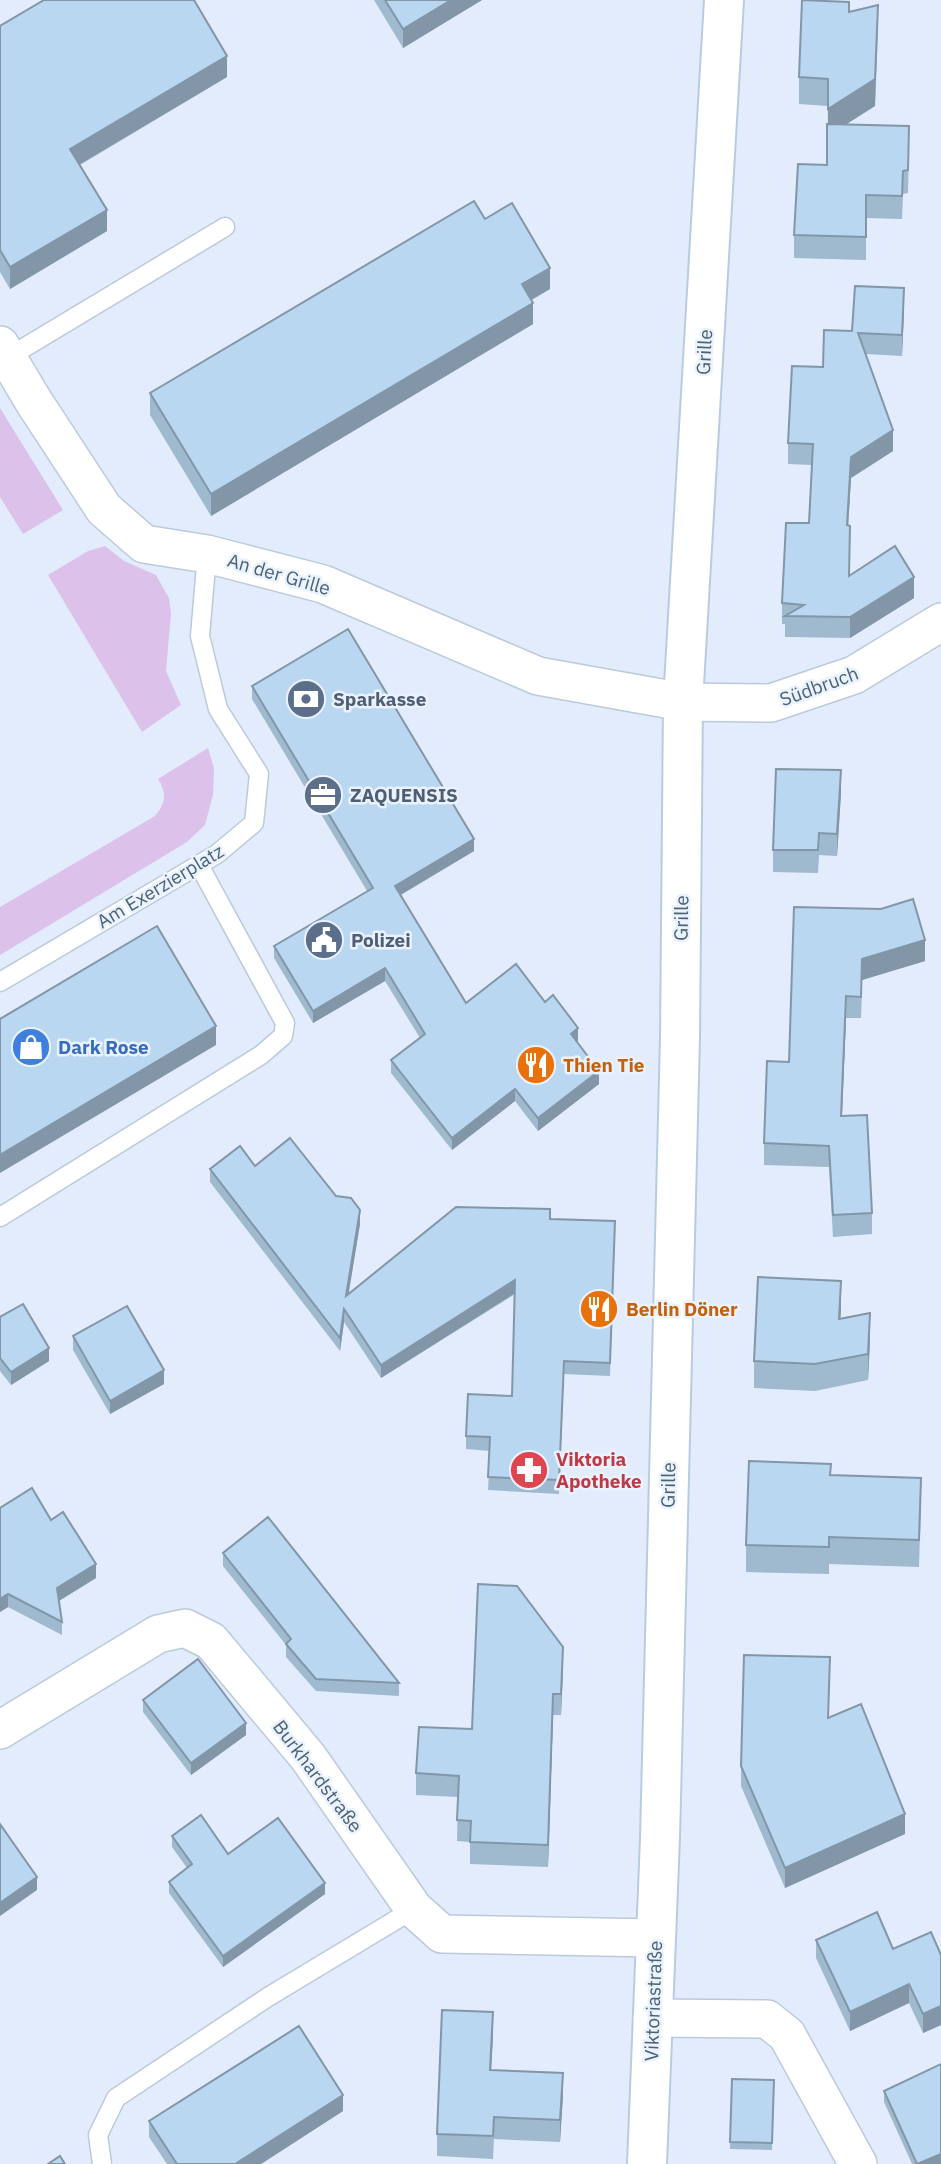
<svg xmlns="http://www.w3.org/2000/svg" width="941" height="2164" viewBox="0 0 941 2164" font-family="'IBM Plex Sans',sans-serif">
  <rect width="100%" height="100%" fill="#e3ecfc"/>
  <!-- green -->
  <g fill="#dcc2ea">
    <polygon points="0,408 63,510 23,534 0,497"/>
    <polygon points="105,546 124,561 156,575 169,598 171,614 166,671 181,705 142,732 48,575 88,551"/>
    <path d="M208,748L214,768L213,795L205,825L187,842L0,955V907L155,816C166,803 167,793 158,779Z"/>
  </g>
  <g fill="none" stroke-linecap="round" stroke-linejoin="round">
    <!-- lane casing -->
    <g stroke="#bacadc" stroke-width="21">
      <g id="lane">
        <polyline points="7,358 225,227"/>
        <polyline points="0,982 217,854 254,823 259,774 218,709 200,636 207,554"/>
        <polyline points="0,1217 261,1055 283,1036 285,1023 199,865"/>
        <polyline points="102,2164 98,2135 116,2098 268,1997 414,1909"/>
      </g>
    </g>
    <!-- street casing -->
    <g stroke="#bacadc" stroke-width="40">
      <g id="street">
        <polyline points="0,345 34,402 104,509 144,544 207,554 323,584 538,676 683,702 771,703 854,675 941,622"/>
        <polyline points="0,1730 158,1634 185,1628 211,1641 308,1757 414,1909 442,1934 655,1938"/>
        <polyline points="652,2018 767,2019 787,2035 858,2164"/>
      </g>
    </g>
    <!-- secondary casing -->
    <g stroke="#b8cce1" stroke-width="42">
      <polyline id="secondary" points="647,2164 660,1838 680,1037 683,702 724,0"/>
    </g>
    <!-- lane -->
    <use href="#lane" stroke="#fff" stroke-width="18"/>
    <!-- street -->
    <use href="#street" stroke="#fff" stroke-width="37"/>
    <!-- secondary -->
    <use href="#secondary" stroke="#fff" stroke-width="38"/>
  </g>
  <!-- wall -->
  <g fill="#9fb9ce">
    <polygon points="374,0 482,0 403,48"/>
    <polygon points="849,12 878,32 875,106 846,124 909,149 908,193 903,194 902,219 866,218 866,260 794,258 794,235 827,165 828,106 799,104 799,77"/>
    <polygon points="0,26 227,77 80,165 107,231 10,289 0,272"/>
    <polygon points="485,219 550,289 532,300 533,324 211,516 150,415 150,393"/>
    <polygon points="904,309 902,356 866,354 893,451 851,478 848,525 850,547 849,575 914,598 850,638 785,637 785,624 782,624 782,603 809,523 812,465 788,464 788,443 823,367 852,331"/>
    <polygon points="252,686 474,851 401,895 466,1003 545,1002 578,1041 577,1042 599,1084 538,1131 515,1101 452,1150 391,1073 391,1060 420,1038 385,981 313,1023 274,958 274,946 367,891 252,699"/>
    <polygon points="841,793 837,856 819,855 818,873 773,872 773,850"/>
    <polygon points="794,907 925,961 862,980 861,1018 846,1018 842,1116 872,1213 872,1234 833,1237 829,1167 764,1165 764,1143 789,1062"/>
    <polygon points="255,1166 336,1196 360,1224 348,1294 550,1219 615,1235 610,1376 564,1374 559,1494 488,1490 490,1451 466,1449 466,1436 512,1396 515,1294 381,1378 344,1322 340,1351 210,1182 210,1169"/>
    <polygon points="841,1308 840,1319 870,1340 868,1380 815,1391 754,1388 754,1361"/>
    <polygon points="0,1317 49,1361 11,1385 0,1371"/>
    <polygon points="73,1336 164,1384 110,1414 73,1350"/>
    <polygon points="831,1475 921,1505 919,1567 829,1564 829,1574 746,1572 746,1545"/>
    <polygon points="0,1508 51,1520 96,1578 59,1601 62,1622 62,1635 8,1607 0,1612"/>
    <polygon points="223,1553 399,1683 399,1696 316,1691 286,1657 286,1645 223,1566"/>
    <polygon points="563,1668 561,1715 553,1715 548,1867 470,1864 470,1842 457,1841 458,1797 416,1795 416,1773 472,1729"/>
    <polygon points="830,1677 828,1718 905,1834 785,1888 741,1786 741,1766"/>
    <polygon points="143,1700 246,1735 191,1775 143,1712"/>
    <polygon points="172,1836 228,1854 325,1894 223,1967 169,1893 169,1882 187,1868 172,1847"/>
    <polygon points="816,1940 941,1955 941,2025 923,2033 909,2003 850,2031 816,1958"/>
    <polygon points="493,2035 491,2070 563,2095 560,2142 494,2139 493,2159 437,2156 437,2134"/>
    <polygon points="732,2079 774,2080 772,2150 730,2149"/>
    <polygon points="884,2091 941,2164 912,2164 884,2102"/>
    <polygon points="343,2111 261,2164 167,2164 149,2137 149,2121"/>
  </g>
  <!-- shaded-wall -->
  <g fill="#8296a8">
    <polygon points="451,0 482,0 403,48 403,29"/>
    <polygon points="878,5 875,106 828,136 828,109"/>
    <polygon points="227,56 227,77 70,170 70,149"/>
    <polygon points="107,210 107,231 10,289 10,267"/>
    <polygon points="550,268 550,289 522,305 522,284"/>
    <polygon points="904,288 904,309 902,356 902,335"/>
    <polygon points="533,303 533,324 211,516 211,494"/>
    <polygon points="893,430 893,451 851,478 847,546 851,457"/>
    <polygon points="914,577 914,598 850,638 850,617"/>
    <polygon points="841,770 841,793 837,856 837,834"/>
    <polygon points="474,839 474,851 395,898 395,886"/>
    <polygon points="925,940 925,961 862,980 861,1018 862,959"/>
    <polygon points="385,968 385,981 313,1023 313,1011"/>
    <polygon points="846,996 846,1018 841,1137 841,1116"/>
    <polygon points="216,1026 216,1045 0,1173 0,1155"/>
    <polygon points="578,1028 578,1041 571,1046 571,1034"/>
    <polygon points="599,1071 599,1084 538,1131 538,1118"/>
    <polygon points="515,1089 515,1101 452,1150 452,1138"/>
    <polygon points="360,1210 360,1224 346,1310 346,1296"/>
    <polygon points="515,1280 515,1293 381,1378 381,1365"/>
    <polygon points="841,1281 841,1308 839,1346 839,1319"/>
    <polygon points="344,1309 344,1322 340,1351 340,1338"/>
    <polygon points="870,1313 870,1340 868,1380 868,1354"/>
    <polygon points="49,1348 49,1361 11,1385 11,1372"/>
    <polygon points="164,1370 164,1384 110,1414 110,1401"/>
    <polygon points="96,1564 96,1578 57,1602 57,1588"/>
    <polygon points="8,1594 8,1607 0,1612 0,1599"/>
    <polygon points="563,1647 563,1668 561,1715 561,1694"/>
    <polygon points="553,1694 553,1715 548,1867 548,1845"/>
    <polygon points="246,1723 246,1735 191,1775 191,1763"/>
    <polygon points="905,1814 905,1834 785,1888 785,1868"/>
    <polygon points="37,1877 37,1890 0,1916 0,1903"/>
    <polygon points="325,1883 325,1894 223,1967 223,1956"/>
    <polygon points="909,1984 909,2003 850,2031 850,2012"/>
    <polygon points="941,2006 941,2025 923,2033 923,2014"/>
    <polygon points="493,2012 493,2035 490,2092 490,2070"/>
    <polygon points="563,2073 563,2095 560,2142 560,2120"/>
    <polygon points="343,2095 343,2111 261,2164 235,2164"/>
    <polygon points="941,2154 941,2164 918,2164"/>
  </g>
  <!-- building -->
  <g fill="#b9d7f0" stroke="#8296a8" stroke-width="2">
    <polygon points="44,0 194,0 227,56 70,149 107,210 10,267 0,250 0,26"/>
    <polygon points="385,0 451,0 403,29"/>
    <polygon points="802,0 849,2 849,12 878,5 875,79 828,109 828,79 799,77"/>
    <polygon points="827,124 909,126 908,170 903,171 902,196 866,195 866,237 794,235 798,164 827,165"/>
    <polygon points="474,201 485,219 512,203 550,268 522,284 533,303 211,494 150,393"/>
    <polygon points="855,286 904,288 902,335 858,333 893,430 851,457 847,525 850,526 849,576 895,546 914,577 850,617 785,616 804,605 782,603 786,523 809,523 813,444 788,443 792,366 823,367 824,330 852,331"/>
    <polygon points="348,629 474,839 395,886 466,1003 516,964 545,1002 553,995 578,1028 571,1034 599,1071 538,1118 515,1089 452,1138 391,1060 425,1034 385,968 313,1011 274,946 373,888 252,686"/>
    <polygon points="776,769 841,770 837,834 819,833 818,850 773,850"/>
    <polygon points="913,899 925,940 862,959 861,997 846,996 841,1116 867,1115 872,1213 833,1215 829,1146 764,1143 767,1061 789,1062 794,907 881,909"/>
    <polygon points="157,926 216,1026 0,1155 0,1019"/>
    <polygon points="290,1138 336,1196 351,1198 360,1210 346,1296 456,1207 550,1209 550,1219 615,1221 610,1363 564,1361 559,1480 488,1477 490,1437 466,1436 468,1394 512,1396 515,1280 381,1365 344,1309 340,1338 210,1169 240,1146 255,1166"/>
    <polygon points="758,1277 841,1281 839,1319 870,1313 868,1354 815,1364 754,1361"/>
    <polygon points="23,1304 49,1348 11,1372 0,1358 0,1317"/>
    <polygon points="127,1306 164,1370 110,1401 73,1336"/>
    <polygon points="749,1461 831,1464 830,1475 921,1478 919,1540 829,1537 829,1547 746,1545"/>
    <polygon points="32,1488 51,1520 63,1512 96,1564 57,1588 62,1622 8,1594 0,1599 0,1508"/>
    <polygon points="268,1517 399,1683 316,1679 286,1644 291,1639 223,1553"/>
    <polygon points="478,1584 517,1586 563,1647 561,1694 553,1694 548,1845 470,1842 471,1821 457,1820 459,1776 416,1773 419,1727 472,1729"/>
    <polygon points="744,1655 830,1657 828,1718 861,1704 905,1814 785,1868 741,1766"/>
    <polygon points="198,1659 246,1723 191,1763 143,1700"/>
    <polygon points="201,1815 228,1854 278,1818 325,1883 223,1956 169,1882 192,1864 172,1836"/>
    <polygon points="0,1824 37,1877 0,1903"/>
    <polygon points="877,1912 893,1949 931,1932 941,1955 941,2006 923,2014 909,1984 850,2012 816,1940"/>
    <polygon points="442,2010 493,2012 490,2070 563,2073 560,2120 494,2117 493,2136 437,2134"/>
    <polygon points="299,2026 343,2095 235,2164 177,2164 149,2121"/>
    <polygon points="941,2064 941,2154 917,2164 884,2091"/>
    <polygon points="732,2079 774,2080 772,2143 730,2142"/>
    <polygon points="60,2156 65,2164 48,2164"/>
  </g>
  <!-- icons -->
  <defs>
    <g id="bank-disc" transform="scale(2.0125)"><circle r="9.5" fill="#5c6f8a" stroke="#eaf1ff"/><path d="M-6-4H6V4H-6ZM0-2.3a2.3 2.3 0 1 0 0 4.6a2.3 2.3 0 1 0 0-4.6Z" fill="#fff"/></g>
    <g id="office-disc" transform="scale(2.0125)"><circle r="9.5" fill="#5c6f8a" stroke="#eaf1ff"/><path d="M-6-3h4V-5.5h4V-3h4V5H-6ZM-1-4.5V-3h2v-1.5ZM-6 0V1H6V0Z" fill="#fff"/></g>
    <g id="civic-disc" transform="scale(2.0125)"><circle r="9.5" fill="#5c6f8a" stroke="#eaf1ff"/><path d="M-.6-6.5H3V-4.5H.6V-3L4-1V1h2V6H-6V1h2V-1L-.6-3ZM-1.2 2.5V6h2.4V2.5Z" fill="#fff"/></g>
    <g id="shop-disc" transform="scale(2.0125)"><circle r="9.5" fill="#3f7fe0" stroke="#eaf1ff"/><path d="M-5-2.5h2.3a2.7 3.5 0 0 1 5.4 0H5L5.5 6h-11ZM-1.5-2.5h3a1.5 2.3 0 0 0-3 0Z" fill="#fff"/></g>
    <g id="restaurant-disc" transform="scale(2.0125)"><circle r="9.5" fill="#e8710a" stroke="#eaf1ff"/><path d="M-5-6h1v4h1v-4h1v4h1v-4h1v5L-1.5 .5V6h-2V.5L-5-1ZM5-6V6H3V1.5H1.5Q1.5-4 5-6Z" fill="#fff"/></g>
    <g id="pharmacy-disc" transform="scale(2.0125)"><circle r="9.5" fill="#e0444e" stroke="#eaf1ff"/><path d="M-2-6h4v4h4v4h-4v4h-4v-4h-4v-4h4Z" fill="#fff"/></g>
  </defs>
  <g fill-rule="evenodd">
    <use href="#bank-disc" x="306" y="699"/>
    <use href="#office-disc" x="323" y="795"/>
    <use href="#civic-disc" x="324" y="940"/>
    <use href="#shop-disc" x="31" y="1047"/>
    <use href="#restaurant-disc" x="536" y="1065"/>
    <use href="#restaurant-disc" x="599" y="1309"/>
    <use href="#pharmacy-disc" x="529" y="1470"/>
  </g>
  <g text-anchor="middle" stroke-width="5" stroke-linejoin="round" paint-order="stroke">
    <!-- street labels -->
    <g font-size="19" fill="#496375" stroke="#eaf1ff">
      <text transform="translate(704 352) rotate(-87)" y="7">Grille</text>
      <text transform="translate(279 574) rotate(16)" y="7">An der Grille</text>
      <text transform="translate(819 686) rotate(-20)" y="7">Südbruch</text>
      <text transform="translate(160 886) rotate(-31)" y="7">Am Exerzierplatz</text>
      <text transform="translate(681 918) rotate(-89)" y="7">Grille</text>
      <text transform="translate(668 1485) rotate(-89)" y="7">Grille</text>
      <text transform="translate(318 1776) rotate(53)" y="7">Burkhardstraße</text>
      <text transform="translate(653 2001) rotate(-88)" y="7">Viktoriastraße</text>
    </g>
    <!-- service labels -->
    <g font-size="19" font-weight="bold" fill="#4e5e75" stroke="#eaf1ff" text-anchor="start">
      <text x="333" y="706">Sparkasse</text>
      <text x="350" y="802">ZAQUENSIS</text>
      <text x="351" y="947">Polizei</text>
    </g>
    <!-- shop labels -->
    <g font-size="19" font-weight="bold" fill="#366cbe" stroke="#eaf1ff" text-anchor="start">
      <text x="58" y="1054">Dark Rose</text>
    </g>
    <!-- food labels -->
    <g font-size="19" font-weight="bold" fill="#c56008" stroke="#eaf1ff" text-anchor="start">
      <text x="563" y="1072">Thien Tie</text>
      <text x="626" y="1316">Berlin Döner</text>
    </g>
    <!-- health labels -->
    <g font-size="19" font-weight="bold" fill="#be3a42" stroke="#eaf1ff" text-anchor="start">
      <text x="556" y="1466">Viktoria<tspan x="556" dy="22">Apotheke</tspan></text>
    </g>
  </g>
</svg>
